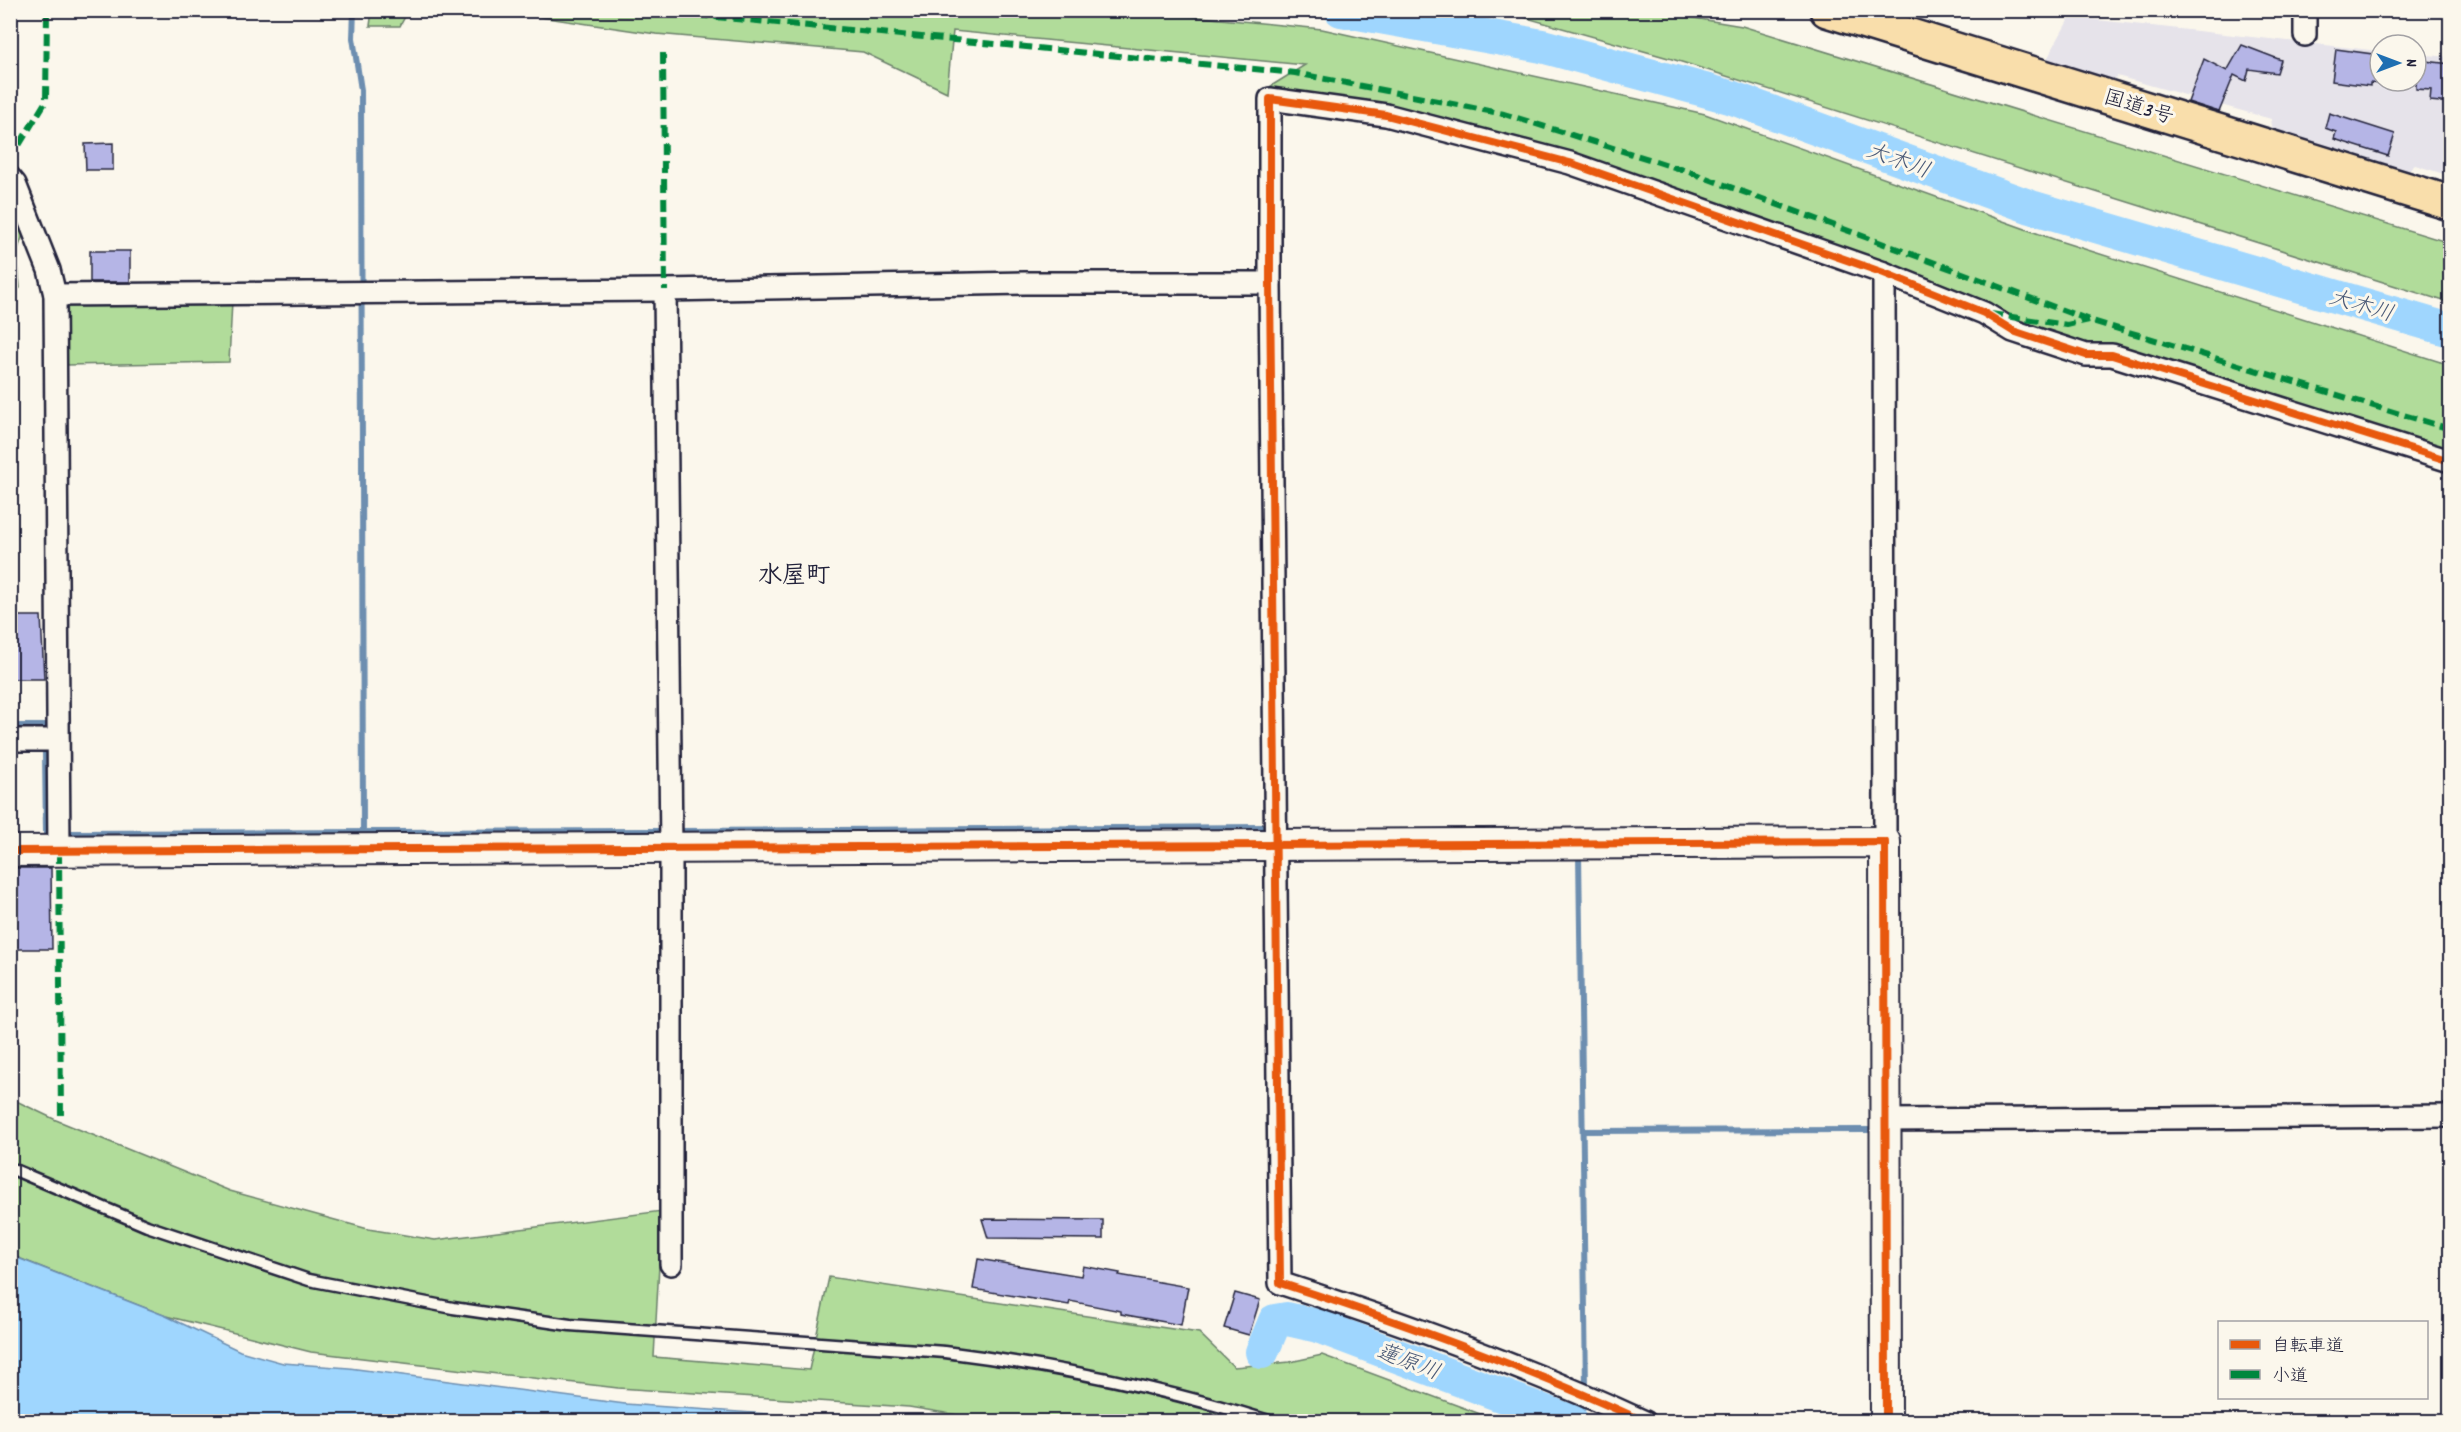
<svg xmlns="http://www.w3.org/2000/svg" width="2461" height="1432" viewBox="0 0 2461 1432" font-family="Dekko,'Klee One',sans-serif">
  <rect width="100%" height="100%" fill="#fbf7ec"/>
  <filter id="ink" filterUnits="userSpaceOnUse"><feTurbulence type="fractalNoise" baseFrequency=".0167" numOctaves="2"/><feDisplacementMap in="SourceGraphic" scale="12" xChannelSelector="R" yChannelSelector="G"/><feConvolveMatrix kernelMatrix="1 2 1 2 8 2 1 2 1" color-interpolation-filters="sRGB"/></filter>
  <g filter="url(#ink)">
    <!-- built -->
    <polygon fill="#e6e3ea" points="2070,17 2380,51 2380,81 2416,81 2416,54 2450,57 2450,176 2415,165 2405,174 2273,133 2271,119 2117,76 2111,82 2046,61"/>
    <!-- green -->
    <g fill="#b1dc9a" stroke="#6a7f6a" stroke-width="1.5">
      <polygon points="372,11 372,10 408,11 400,26 370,26"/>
      <polygon points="500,11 1139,11 1322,29 1705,114 2056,240 2450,365 2450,452 2107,348 2071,340 1889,269 1394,111 1263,91 1305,65 953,31 947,92 863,52 656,34"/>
      <polygon points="1502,11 1652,11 1742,26 2450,243 2450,303 1672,59"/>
      <polygon points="10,200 24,232 17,252 20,288 11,295"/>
      <polygon points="232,301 229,362 66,365 66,303"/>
      <polygon points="10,1098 56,1120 230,1191 368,1229 435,1240 662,1211 654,1357 809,1370 829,1277 1199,1333 1234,1367 1290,1362 1322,1355 1499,1421 1222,1422 1199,1416 1196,1422 994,1421 909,1407 618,1388 311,1352 166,1316 11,1255"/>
    </g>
    <!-- water -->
    <polygon fill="#9fd6fe" stroke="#6d8eb0" stroke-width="1.5" points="10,1255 166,1316 240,1351 283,1363 349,1368 625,1404 867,1421 26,1421 11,1413"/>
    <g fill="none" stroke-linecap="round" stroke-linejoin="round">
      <!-- stream -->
      <g stroke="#6d8eb0" stroke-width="6">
        <polyline points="354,10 353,38 361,90 363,834"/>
        <polyline points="10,726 45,726"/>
        <polyline points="45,751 46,833"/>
        <polyline points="680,831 1266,827"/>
        <polyline points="70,833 659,831"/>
        <polyline points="1579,853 1586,1389"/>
        <polyline points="1583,1131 1868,1130"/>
        <polyline points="1264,1317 1275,1321"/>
        <polyline points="1577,1422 1583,1408"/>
      </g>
      <!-- river -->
      <g stroke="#9fd6fe" stroke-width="34">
        <polyline points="1341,10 1542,46 1730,97 2031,207 2450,330"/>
        <polyline points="1262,1352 1275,1321 1287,1319 1318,1326 1572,1422"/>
      </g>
    </g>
    <!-- building -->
    <g fill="#b5b5e6" stroke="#22223b" stroke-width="1.5">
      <polygon points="2242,45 2281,60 2277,73 2249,69 2246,81 2234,75 2219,112 2188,102 2204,59 2227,71"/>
      <polygon points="2336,49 2380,55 2380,84 2370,83 2370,86 2332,81"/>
      <polygon points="2416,60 2451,64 2451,103 2430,101 2431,90 2416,89"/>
      <polygon points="2329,113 2395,134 2388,156 2334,139 2336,132 2325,128"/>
      <polygon points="113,143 113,170 86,170 85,144"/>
      <rect x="90" y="251" width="40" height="31"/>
      <polygon points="10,616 41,616 44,679 10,679"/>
      <polygon points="10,868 51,868 52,949 10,949"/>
      <polygon points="982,1219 1103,1220 1103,1239 988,1238"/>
      <polygon points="978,1259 1081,1276 1083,1266 1120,1273 1119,1275 1188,1287 1181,1325 1121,1314 1121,1311 1070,1301 1069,1305 973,1289"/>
      <polygon points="1235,1293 1260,1300 1249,1335 1224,1328"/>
    </g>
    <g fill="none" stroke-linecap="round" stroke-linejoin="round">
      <!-- lane casing -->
      <g stroke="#22223b" stroke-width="15">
        <path id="lane" d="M10,1168L147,1226L309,1280L453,1308L570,1325L945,1352C1056,1366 1165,1388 1272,1422"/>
      </g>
      <!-- street casing -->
      <g stroke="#22223b" stroke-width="26">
        <g id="street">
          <polyline points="2305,35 2305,10"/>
          <polyline points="10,178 15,184 49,270 55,295 59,851"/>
          <polyline points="1884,273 1885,842"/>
          <polyline points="665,290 671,848 671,1264"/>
          <polyline points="55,295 665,290 1026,283 1270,283"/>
          <polyline points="10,740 58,740"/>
          <polyline points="1885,1120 2450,1116"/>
          <path d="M1645,1422C1526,1367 1404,1323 1280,1283L1270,283V99L1386,115L1570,163L1884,273L1984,313L2013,331L2086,355H2112L2450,461"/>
        </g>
      </g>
      <!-- secondary casing -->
      <g stroke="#22223b" stroke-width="34">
        <polyline id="secondary" points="10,851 1885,842 1886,1422"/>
      </g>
      <!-- highway casing -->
      <g stroke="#22223b" stroke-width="38">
        <polyline id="highway" points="1827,10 2450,203"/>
      </g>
      <!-- lane -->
      <use href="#lane" stroke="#fbf7ec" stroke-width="10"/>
      <!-- street -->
      <use href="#street" stroke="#fbf7ec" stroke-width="21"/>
      <!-- secondary -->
      <use href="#secondary" stroke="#fbf7ec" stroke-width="30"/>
      <!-- highway -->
      <use href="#highway" stroke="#f9deab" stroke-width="33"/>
      <!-- quiet -->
      <g stroke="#00873e" stroke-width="6" stroke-dasharray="12 6" stroke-linecap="butt">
        <polyline points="643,10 1295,73 1504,114 1687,171 2089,320 2450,429"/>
        <polyline points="663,53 665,290"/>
        <polyline points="10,160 46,101 47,10"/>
        <polyline points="1991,314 2067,325 2089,320"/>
        <polyline points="59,851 61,1117"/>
      </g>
      <!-- cycleway casing -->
      <g stroke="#fbf7ec" stroke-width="11">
        <g id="cycleway">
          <polyline points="10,851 1885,842 1886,1422"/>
          <path d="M1645,1422C1526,1367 1404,1323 1280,1283L1270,283V99L1386,115L1570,163L1884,273L1984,313L2013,331L2086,355H2112L2450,461"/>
        </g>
      </g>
      <!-- cycleway -->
      <use href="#cycleway" stroke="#e8590c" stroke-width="8"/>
    </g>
  </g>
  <g text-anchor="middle" stroke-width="6" stroke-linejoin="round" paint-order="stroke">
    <!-- street labels -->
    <g font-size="21" fill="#22223b" stroke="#fbf7ec">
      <text transform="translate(2139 106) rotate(17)" y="7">国道3号</text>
    </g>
    <!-- water labels -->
    <g font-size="22" font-style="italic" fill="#485876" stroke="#fbf7ec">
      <text transform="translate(1899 159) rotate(20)" y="8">大木川</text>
      <text transform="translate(2362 304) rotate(16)" y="8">大木川</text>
      <text transform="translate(1409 1360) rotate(21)" y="8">蓮原川</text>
    </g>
    <!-- quarter labels -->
    <g font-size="24" font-weight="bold" fill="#22223b" stroke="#fbf7ec">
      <text x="794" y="582">水屋町</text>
    </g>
  </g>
  <!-- margin -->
  <rect width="2461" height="1432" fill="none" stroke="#fbf7ec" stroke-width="36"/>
  <rect x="18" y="18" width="2425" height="1396" fill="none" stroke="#22223b" stroke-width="2" filter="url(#ink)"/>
  <!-- legend -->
  <rect x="2218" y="1321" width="210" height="78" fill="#fbf7ec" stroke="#a4a2a5" stroke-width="1.5"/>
  <rect x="2230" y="1340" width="30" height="9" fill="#e8590c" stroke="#a4a2a5" stroke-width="1.5"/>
  <text x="2272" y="1351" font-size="18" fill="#22223b">自転車道</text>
  <rect x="2230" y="1370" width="30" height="9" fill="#00873e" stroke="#a4a2a5" stroke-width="1.5"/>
  <text x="2272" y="1381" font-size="18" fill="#22223b">小道</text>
  <!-- north arrow -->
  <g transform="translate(2398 63) rotate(90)"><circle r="28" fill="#fbf7ec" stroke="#a4a2a5" stroke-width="1.5"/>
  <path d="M0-4.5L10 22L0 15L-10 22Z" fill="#1f6fb2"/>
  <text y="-9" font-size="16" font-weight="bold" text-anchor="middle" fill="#22223b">N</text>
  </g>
</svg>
